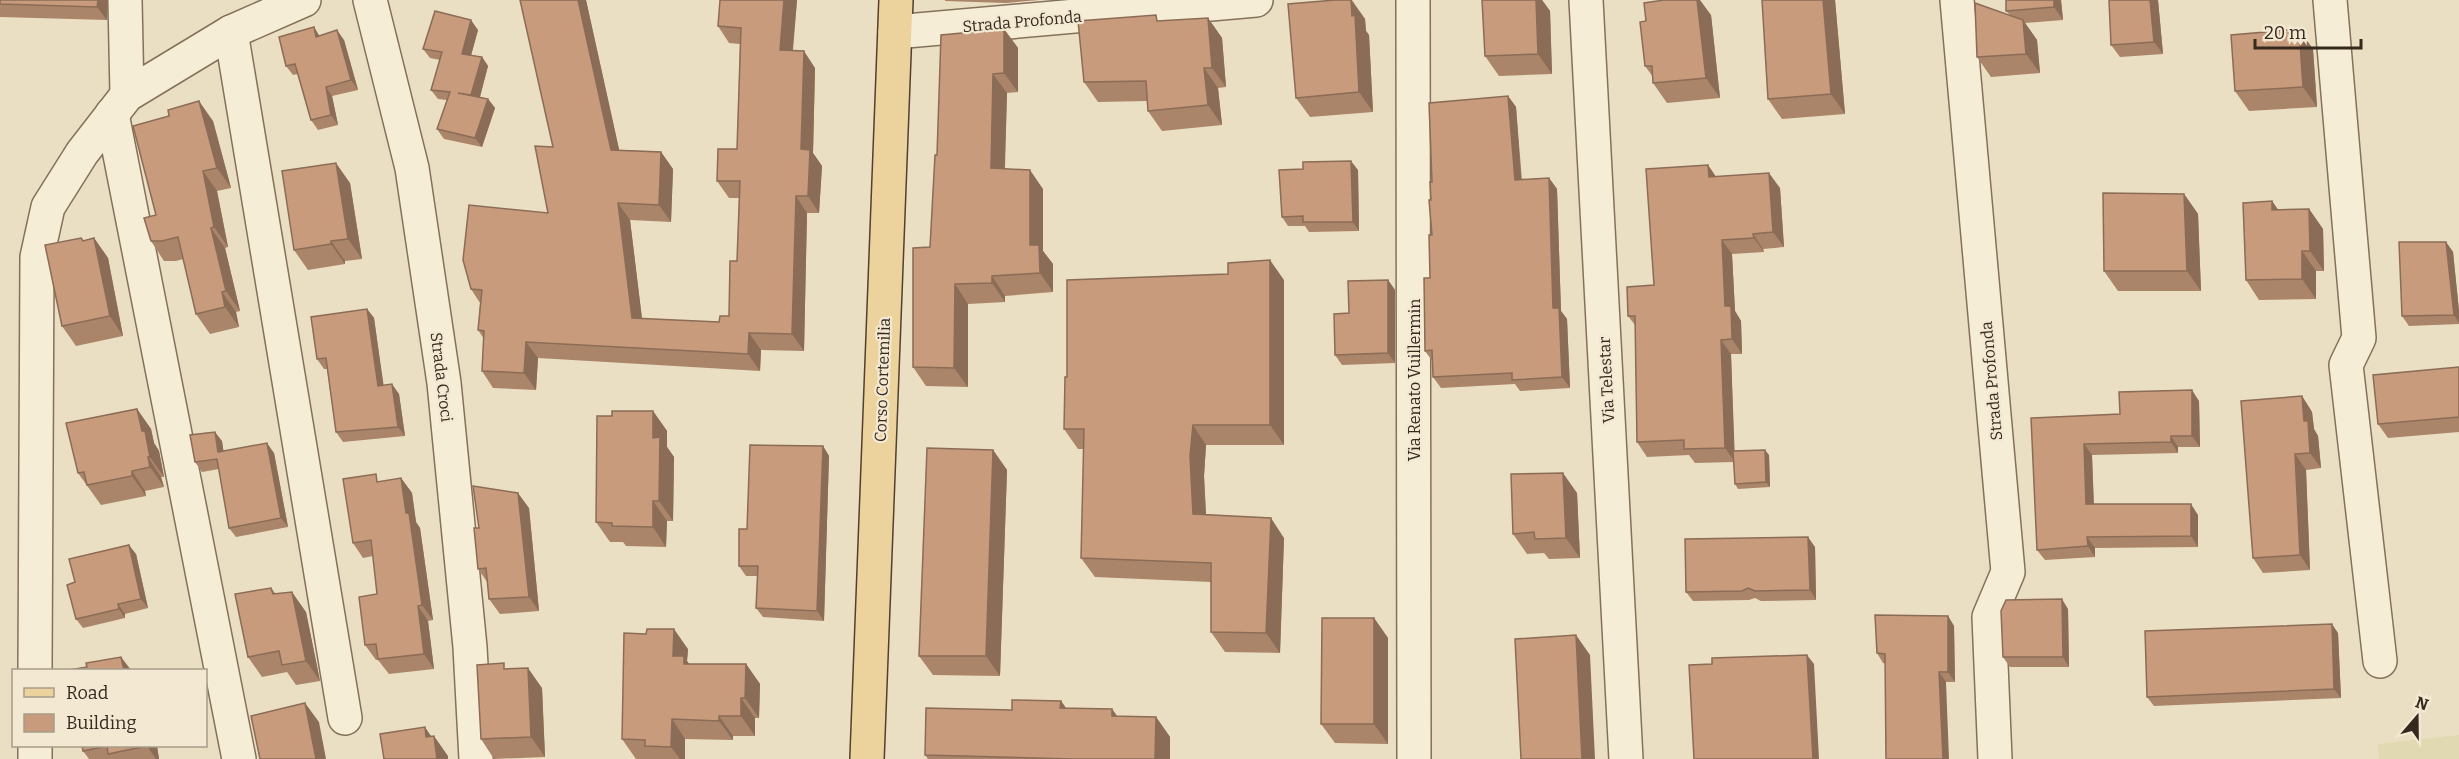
<svg xmlns="http://www.w3.org/2000/svg" width="2459" height="759" viewBox="0 0 2459 759" font-family="Bitter,serif">
  <rect width="100%" height="100%" fill="#ebdfc3"/>
  <!-- farmland -->
  <polygon fill="#e0d9b1" points="2459,735 2459,759 2379,759 2378,744"/>
  <g fill="none" stroke-linecap="round" stroke-linejoin="round">
    <!-- street casing -->
    <g stroke="#84715b" stroke-width="36">
      <g id="street">
        <polyline points="125,0 127,95"/>
        <polyline points="370,0 412,168 444,383 470,647 476,759"/>
        <polyline points="1413,0 1414,759"/>
        <polyline points="1586,0 1626,759"/>
        <polyline points="1957,0 2008,572 1989,617 1995,759"/>
        <polyline points="2330,0 2359,338 2346,365 2380,661"/>
        <polyline points="231,32 345,718"/>
        <polyline points="895,32 1256,0"/>
        <polyline points="112,114 239,759"/>
        <polyline points="35,670 37,257 48,207 82,153 127,95 231,32 304,0"/>
        <polyline points="35,759 35,746"/>
      </g>
    </g>
    <!-- primary casing -->
    <g stroke="#523f2f" stroke-width="36">
      <polyline id="primary" points="867,759 896,0"/>
    </g>
    <!-- street -->
    <use href="#street" stroke="#f6edd6" stroke-width="33"/>
    <!-- primary -->
    <use href="#primary" stroke="#ecd39d" stroke-width="33"/>
  </g>
  <!-- wall -->
  <g fill="#ab856a">
    <polygon points="0,0 108,0 107,20 0,17"/>
    <polygon points="586,0 619,150 661,152 673,169 671,222 630,220 642,319 719,322 729,316 737,261 739,198 729,198 717,181 737,149 740,44 729,43 718,26 797,0 793,51 815,68 813,153 822,166 819,213 807,213 804,351 761,350 760,371 538,358 536,390 493,388 482,371 484,339 478,330 480,303 471,289 548,213 553,147"/>
    <polygon points="945,0 1039,0 1006,3 945,1"/>
    <polygon points="1335,0 1352,0 1365,19 1366,31 1369,35 1373,112 1310,117 1296,98"/>
    <polygon points="1482,0 1542,0 1550,11 1552,74 1499,76 1485,56"/>
    <polygon points="1835,0 1845,114 1782,119 1768,99"/>
    <polygon points="2061,0 2063,20 2025,23 2037,40 2040,73 1991,77 1977,57 2010,15 2006,11"/>
    <polygon points="2158,0 2163,54 2120,57 2111,45"/>
    <polygon points="1711,15 1720,98 1667,103 1653,83 1653,77 1645,66 1646,21"/>
    <polygon points="1208,18 1222,38 1226,87 1218,88 1222,125 1162,131 1148,111 1147,101 1098,102 1084,82 1161,21"/>
    <polygon points="314,27 319,36 344,40 358,90 332,96 338,125 318,130 311,120 298,74 293,75 286,66"/>
    <polygon points="1004,29 1018,48 1018,92 1007,93 1005,169 1043,189 1043,251 1053,264 1053,292 1005,296 1005,302 968,304 968,387 926,386 913,367 930,247 937,155"/>
    <polygon points="478,30 471,55 482,57 488,66 480,97 488,99 495,108 482,147 444,139 437,129 447,100 438,99 431,90 440,60 430,58 423,49"/>
    <polygon points="2313,49 2317,107 2249,111 2235,91"/>
    <polygon points="1508,96 1516,107 1522,180 1549,178 1557,189 1561,311 1567,319 1570,388 1520,391 1515,384 1441,388 1433,377 1433,362 1425,351 1430,278 1432,235 1432,182"/>
    <polygon points="213,121 231,188 217,191 228,247 225,248 240,311 236,312 239,327 210,334 196,314 183,259 176,261 164,261 151,241 156,215"/>
    <polygon points="1708,165 1716,177 1780,188 1784,247 1763,249 1764,252 1732,254 1735,311 1741,321 1742,354 1731,354 1734,451 1769,455 1770,487 1738,489 1735,484 1734,462 1695,463 1689,455 1647,457 1637,442 1635,325 1628,316 1654,285"/>
    <polygon points="1358,170 1359,231 1309,232 1305,226 1288,226 1282,217"/>
    <polygon points="350,183 362,259 345,261 345,264 308,270 294,250"/>
    <polygon points="2184,194 2198,214 2201,291 2118,291 2104,271"/>
    <polygon points="2272,201 2278,210 2309,209 2323,229 2324,271 2316,271 2316,299 2259,300 2246,280"/>
    <polygon points="81,238 83,241 94,238 108,258 123,336 76,346 62,326"/>
    <polygon points="2446,242 2453,252 2459,311 2459,324 2409,326 2402,316"/>
    <polygon points="1284,280 1284,445 1206,445 1204,476 1206,515 1284,538 1280,653 1225,652 1211,632 1211,582 1095,577 1081,558 1084,449 1078,449 1064,429 1067,377"/>
    <polygon points="1388,280 1395,290 1395,363 1342,365 1335,355"/>
    <polygon points="367,309 374,318 383,385 399,394 405,436 343,442 336,432 327,369 324,369 317,359"/>
    <polygon points="2459,367 2459,432 2388,438 2378,424"/>
    <polygon points="2302,396 2312,412 2314,429 2318,436 2321,468 2306,470 2310,570 2263,573 2253,558"/>
    <polygon points="2199,401 2200,447 2178,447 2178,453 2092,455 2094,504 2198,515 2198,547 2095,548 2095,557 2045,560 2037,550 2031,418 2120,414"/>
    <polygon points="137,409 151,429 154,443 159,451 164,477 161,477 164,487 145,491 146,496 101,505 78,473"/>
    <polygon points="653,411 667,431 667,447 674,457 673,521 667,521 666,547 626,546 623,542 610,542 596,522 612,416"/>
    <polygon points="222,441 223,451 274,453 288,527 236,537 229,528 219,469 202,472 195,462"/>
    <polygon points="823,446 829,456 824,621 763,617 756,608 758,576 746,576 739,566 747,529"/>
    <polygon points="993,450 1007,470 1000,676 933,675 919,656"/>
    <polygon points="401,478 412,493 416,522 420,528 433,620 428,621 434,669 389,674 378,660 376,660 365,645 377,594 373,556 363,558 353,543 381,482"/>
    <polygon points="1577,493 1580,558 1549,559 1544,553 1527,554 1513,534"/>
    <polygon points="529,508 539,611 500,614 489,599 488,583 478,569 479,528"/>
    <polygon points="1815,547 1816,600 1761,601 1755,598 1749,600 1693,601 1686,592"/>
    <polygon points="136,554 148,608 125,614 125,618 83,628 76,619 75,582"/>
    <polygon points="271,588 276,594 306,612 320,681 296,685 287,672 262,677 248,657"/>
    <polygon points="2068,609 2069,667 2010,667 2003,657"/>
    <polygon points="1948,616 1954,626 1955,682 1946,682 1883,663 1877,653"/>
    <polygon points="1374,618 1388,638 1388,744 1335,743 1321,724"/>
    <polygon points="2338,633 2341,698 2154,706 2147,697"/>
    <polygon points="688,649 687,661 689,664 746,664 760,684 759,718 755,718 755,736 733,736 733,740 685,739 685,759 636,759 622,739"/>
    <polygon points="508,669 542,688 545,757 494,759 481,739"/>
    <polygon points="1061,701 1066,708 1112,709 1117,716 1156,717 1170,737 1170,759 928,759 925,755 1012,710"/>
    <polygon points="82,746 157,746 159,759 89,759 83,751"/>
  </g>
  <!-- shaded-wall -->
  <g fill="#8b6c56">
    <polygon points="98,0 108,0 107,20 97,7"/>
    <polygon points="578,0 586,0 623,167 611,150"/>
    <polygon points="784,0 797,0 791,67 780,50"/>
    <polygon points="1351,0 1365,19 1366,31 1369,35 1373,112 1359,92"/>
    <polygon points="1536,0 1542,0 1550,11 1552,74 1538,54"/>
    <polygon points="1697,0 1700,0 1711,15 1720,98 1706,78"/>
    <polygon points="1823,0 1835,0 1845,114 1831,94"/>
    <polygon points="2054,0 2061,0 2063,20 2054,7"/>
    <polygon points="2150,0 2158,0 2163,54 2154,42"/>
    <polygon points="1208,18 1222,38 1226,87 1212,68"/>
    <polygon points="471,20 478,30 469,63 462,54"/>
    <polygon points="2023,20 2037,40 2040,73 2026,54"/>
    <polygon points="314,27 320,37 316,37"/>
    <polygon points="1004,29 1018,48 1018,92 1004,73"/>
    <polygon points="2299,29 2313,49 2317,107 2303,87"/>
    <polygon points="337,30 344,40 358,90 351,80"/>
    <polygon points="804,51 815,68 813,153 822,166 819,213 808,196 801,149"/>
    <polygon points="482,57 488,66 478,104 471,95"/>
    <polygon points="1204,68 1218,88 1222,125 1208,105"/>
    <polygon points="993,74 1007,93 1004,187 991,168"/>
    <polygon points="326,87 332,96 338,125 331,115"/>
    <polygon points="1508,96 1516,107 1522,191 1515,180"/>
    <polygon points="488,99 495,108 482,147 475,138"/>
    <polygon points="199,101 213,121 231,188 217,168"/>
    <polygon points="661,152 673,169 671,222 659,205"/>
    <polygon points="1351,161 1358,170 1359,231 1353,222"/>
    <polygon points="336,163 350,183 362,259 348,239"/>
    <polygon points="1708,165 1718,180 1709,177"/>
    <polygon points="1030,170 1043,189 1043,251 1053,264 1053,292 1040,273 1030,245"/>
    <polygon points="203,171 217,191 228,247 214,227"/>
    <polygon points="1769,173 1780,188 1784,247 1773,232"/>
    <polygon points="1549,178 1557,189 1561,311 1567,319 1570,388 1562,377 1553,308"/>
    <polygon points="2184,194 2198,214 2201,291 2187,271"/>
    <polygon points="796,196 807,213 804,351 792,334"/>
    <polygon points="2272,201 2286,221 2272,210"/>
    <polygon points="618,203 630,220 644,335 632,318"/>
    <polygon points="2309,209 2323,229 2324,271 2310,251"/>
    <polygon points="211,228 225,248 240,311 226,291"/>
    <polygon points="1753,234 1763,249 1764,252 1754,238"/>
    <polygon points="94,238 108,258 123,336 110,316"/>
    <polygon points="1722,240 1732,254 1735,311 1741,321 1742,354 1732,339 1725,306"/>
    <polygon points="331,241 345,261 345,264 331,244"/>
    <polygon points="2446,242 2453,252 2459,311 2459,323 2454,315"/>
    <polygon points="2302,251 2316,271 2316,299 2302,279"/>
    <polygon points="1270,260 1284,280 1284,445 1270,425"/>
    <polygon points="992,276 1005,296 1005,302 992,283"/>
    <polygon points="1388,280 1395,290 1395,363 1388,353"/>
    <polygon points="955,284 968,304 968,387 954,368"/>
    <polygon points="222,292 236,312 239,327 225,307"/>
    <polygon points="367,309 374,318 385,395 378,386"/>
    <polygon points="749,333 761,350 760,371 748,354"/>
    <polygon points="1721,340 1731,354 1735,462 1725,448"/>
    <polygon points="526,342 538,358 536,390 524,373"/>
    <polygon points="392,384 399,394 405,436 398,427"/>
    <polygon points="2192,390 2199,401 2200,447 2192,436"/>
    <polygon points="2302,396 2312,412 2314,429 2318,436 2321,468 2310,453 2304,421"/>
    <polygon points="137,409 151,429 154,443 159,451 164,477 150,457 142,431"/>
    <polygon points="653,411 667,431 667,447 674,457 673,521 659,501 653,438"/>
    <polygon points="1193,425 1206,445 1204,476 1207,534 1193,514 1190,456"/>
    <polygon points="215,432 222,441 225,461 218,452"/>
    <polygon points="2171,436 2178,447 2178,453 2171,442"/>
    <polygon points="267,443 274,453 288,527 281,518"/>
    <polygon points="2084,444 2092,455 2094,515 2086,504"/>
    <polygon points="823,446 829,456 824,621 817,611"/>
    <polygon points="993,450 1007,470 1000,676 986,656"/>
    <polygon points="1765,450 1769,455 1770,487 1766,482"/>
    <polygon points="2295,454 2306,470 2310,570 2300,555"/>
    <polygon points="148,457 161,477 164,487 150,467"/>
    <polygon points="132,471 145,491 146,496 132,476"/>
    <polygon points="1563,473 1577,493 1580,558 1566,538"/>
    <polygon points="401,478 412,493 416,522 420,528 433,620 422,605 406,513"/>
    <polygon points="518,493 529,508 539,611 529,597"/>
    <polygon points="653,501 667,521 666,547 653,527"/>
    <polygon points="2191,504 2198,515 2198,547 2191,536"/>
    <polygon points="1271,518 1284,538 1280,653 1266,633"/>
    <polygon points="1808,537 1815,547 1816,600 1810,590"/>
    <polygon points="2087,537 2095,548 2095,557 2088,546"/>
    <polygon points="129,545 136,554 148,608 141,599"/>
    <polygon points="292,592 306,612 320,681 306,661"/>
    <polygon points="2062,599 2068,609 2069,667 2063,657"/>
    <polygon points="118,604 125,614 125,618 119,609"/>
    <polygon points="418,606 428,621 434,669 424,654"/>
    <polygon points="1948,616 1954,626 1955,682 1948,672"/>
    <polygon points="1374,618 1388,638 1388,744 1374,724"/>
    <polygon points="2332,624 2338,633 2341,698 2334,689"/>
    <polygon points="674,629 688,649 687,661 698,676 673,656"/>
    <polygon points="1576,635 1590,655 1595,759 1582,759"/>
    <polygon points="1807,655 1814,664 1819,759 1813,759"/>
    <polygon points="121,657 131,670 124,670"/>
    <polygon points="746,664 760,684 759,718 745,698"/>
    <polygon points="528,668 542,688 545,757 531,737"/>
    <polygon points="1939,672 1946,682 1949,759 1943,759"/>
    <polygon points="741,698 755,718 755,736 741,716"/>
    <polygon points="1061,701 1075,721 1060,708"/>
    <polygon points="305,703 319,722 326,759 316,759"/>
    <polygon points="1112,709 1126,729 1112,716"/>
    <polygon points="719,716 733,736 733,740 719,721"/>
    <polygon points="1156,717 1170,737 1170,759 1155,759"/>
    <polygon points="672,719 685,739 685,759 680,759 671,747"/>
    <polygon points="425,727 435,742 434,736 448,756 448,759 437,759 426,737"/>
    <polygon points="147,746 157,746 159,759 156,759"/>
  </g>
  <!-- building -->
  <g fill="#c79b7b" stroke="#8b6c56" stroke-width="1.5">
    <polygon points="0,0 98,0 97,7 0,4"/>
    <polygon points="520,0 578,0 611,150 661,152 659,205 618,203 632,318 719,322 720,316 729,316 730,261 737,261 740,181 717,181 718,149 737,149 741,28 718,26 720,0 784,0 780,50 804,51 801,149 810,150 808,196 796,196 792,334 749,333 748,354 526,342 524,373 482,371 484,331 478,330 482,290 471,289 463,260 469,205 548,213 535,146 553,147"/>
    <polygon points="1335,0 1351,0 1352,16 1355,15 1359,92 1296,98 1288,4"/>
    <polygon points="1482,0 1536,0 1538,54 1485,56"/>
    <polygon points="1664,0 1697,0 1706,78 1653,83 1652,66 1645,66 1640,22 1646,21 1644,3"/>
    <polygon points="1762,0 1823,0 1831,94 1768,99"/>
    <polygon points="2006,0 2054,0 2054,7 2006,11"/>
    <polygon points="2109,0 2150,0 2154,42 2111,45"/>
    <polygon points="1975,3 2023,20 2026,54 1977,57"/>
    <polygon points="435,11 471,20 462,54 482,57 471,95 458,93 488,99 475,138 437,129 450,92 431,90 442,52 423,49"/>
    <polygon points="1156,15 1157,21 1208,18 1212,68 1204,68 1208,105 1148,111 1146,81 1084,82 1078,21"/>
    <polygon points="314,27 316,37 337,30 351,80 326,87 331,115 311,120 295,64 286,66 279,37"/>
    <polygon points="1004,29 1004,73 993,74 991,168 1030,170 1030,245 1039,245 1040,273 992,276 992,283 955,284 954,368 913,367 913,248 930,247 935,155 937,155 941,35"/>
    <polygon points="2299,29 2303,87 2235,91 2231,35"/>
    <polygon points="1508,96 1515,180 1549,178 1553,308 1559,308 1562,377 1512,380 1512,373 1433,377 1432,350 1425,351 1424,278 1430,278 1429,235 1432,235 1429,200 1431,200 1430,182 1432,182 1429,103"/>
    <polygon points="199,101 217,168 203,171 214,227 211,228 226,291 222,292 225,307 196,314 178,237 162,241 151,241 144,218 156,215 133,126 169,116 168,110"/>
    <polygon points="1351,161 1353,222 1303,222 1303,216 1282,217 1279,170 1303,169 1303,162"/>
    <polygon points="336,163 348,239 331,241 331,244 294,250 282,171"/>
    <polygon points="1708,165 1709,177 1769,173 1773,232 1753,234 1754,238 1722,240 1725,306 1731,306 1732,339 1721,340 1725,448 1684,449 1684,440 1637,442 1635,316 1628,316 1627,287 1654,285 1646,169"/>
    <polygon points="2103,193 2184,194 2187,271 2104,271"/>
    <polygon points="2272,201 2272,210 2309,209 2310,251 2302,251 2302,279 2246,280 2243,203"/>
    <polygon points="81,238 83,241 94,238 110,316 62,326 45,245"/>
    <polygon points="2399,242 2446,242 2454,315 2402,316"/>
    <polygon points="1270,260 1270,425 1193,425 1190,456 1193,514 1271,518 1266,633 1211,632 1211,563 1081,558 1084,429 1064,429 1065,377 1067,377 1067,280 1228,274 1228,263"/>
    <polygon points="1388,280 1388,353 1335,355 1334,314 1349,313 1348,281"/>
    <polygon points="367,309 378,386 392,384 398,427 336,432 326,358 317,359 311,317"/>
    <polygon points="2459,367 2459,417 2378,424 2373,375"/>
    <polygon points="2192,390 2192,436 2171,436 2171,442 2084,444 2086,504 2191,504 2191,536 2087,537 2088,546 2037,550 2031,418 2120,414 2119,392"/>
    <polygon points="2302,396 2304,421 2308,421 2310,453 2295,454 2300,555 2253,558 2241,401"/>
    <polygon points="137,409 142,431 145,431 150,457 148,457 150,467 132,471 132,476 87,485 84,472 78,473 66,423"/>
    <polygon points="612,411 653,411 653,438 660,437 659,501 653,501 653,527 612,526 612,523 596,522 597,416 612,416"/>
    <polygon points="215,432 218,452 267,443 281,518 229,528 217,459 195,462 190,435"/>
    <polygon points="750,445 823,446 817,611 756,608 758,566 739,566 739,529 747,529"/>
    <polygon points="927,448 993,450 986,656 919,656"/>
    <polygon points="1765,450 1766,482 1735,484 1733,451"/>
    <polygon points="1563,473 1566,538 1535,539 1534,532 1513,534 1511,474"/>
    <polygon points="376,474 377,482 401,478 406,513 409,513 422,605 418,606 424,654 378,659 376,644 365,645 359,597 377,594 371,540 353,543 343,479"/>
    <polygon points="473,486 518,493 529,597 489,599 486,568 478,569 474,528 479,528"/>
    <polygon points="1808,537 1810,590 1755,591 1748,588 1742,591 1686,592 1685,539"/>
    <polygon points="129,545 141,599 118,604 119,609 76,619 67,585 75,582 69,559"/>
    <polygon points="271,588 273,594 292,592 306,661 282,665 279,651 248,657 235,594"/>
    <polygon points="2062,599 2063,657 2003,657 2001,611 2006,600"/>
    <polygon points="1875,615 1948,616 1948,672 1939,672 1943,759 1886,759 1885,654 1877,653"/>
    <polygon points="1322,618 1374,618 1374,724 1321,724"/>
    <polygon points="2332,624 2334,689 2147,697 2145,631"/>
    <polygon points="647,629 674,629 673,656 684,656 684,664 746,664 745,698 741,698 741,716 719,716 719,721 672,719 671,747 645,746 645,740 622,739 624,633 646,634"/>
    <polygon points="1576,635 1582,759 1521,759 1515,639"/>
    <polygon points="1807,655 1813,759 1694,759 1689,665 1712,664 1712,658"/>
    <polygon points="121,657 124,670 69,670 87,667 86,663"/>
    <polygon points="504,663 504,669 528,668 531,737 481,739 477,665"/>
    <polygon points="1012,700 1061,701 1060,708 1112,709 1112,716 1156,717 1155,759 1073,759 925,755 926,708 1012,710"/>
    <polygon points="305,703 316,759 260,759 251,716"/>
    <polygon points="425,727 426,737 434,736 437,759 384,759 380,734"/>
    <polygon points="82,746 147,746 108,754 107,746 83,751"/>
  </g>
  <g text-anchor="middle" stroke-width="4.5" stroke-linejoin="round" paint-order="stroke">
    <!-- street labels -->
    <g font-size="16" fill="#35291e" stroke="#f3e9d2">
      <text transform="translate(1022 21) rotate(-5)" y="6">Strada Profonda</text>
      <text transform="translate(442 377) rotate(83)" y="6">Strada Croci</text>
      <text transform="translate(882 380) rotate(-88)" y="6">Corso Cortemilia</text>
      <text transform="translate(1414 380) rotate(-90)" y="6">Via Renato Vuillermin</text>
      <text transform="translate(1606 380) rotate(-93)" y="6">Via Telestar</text>
      <text transform="translate(1991 381) rotate(-95)" y="6">Strada Profonda</text>
    </g>
  </g>
  <!-- legend -->
  <rect x="12" y="669" width="195" height="78" fill="#f3e9d2" stroke="#a79c8a" stroke-width="1.5"/>
  <rect x="24" y="688" width="30" height="9" fill="#ecd39d" stroke="#a79c8a" stroke-width="1.5"/>
  <text x="66" y="699" font-size="18" fill="#35291e">Road</text>
  <rect x="24" y="714" width="30" height="18" fill="#c79b7b" stroke="#a79c8a" stroke-width="1.5"/>
  <text x="66" y="729" font-size="18" fill="#35291e">Building</text>
  <!-- north arrow -->
  <g transform="translate(2417 717) rotate(20)" stroke="#f3e9d2" stroke-width="4.5" paint-order="stroke">
  <path d="M0-4.5L10 22L0 15L-10 22Z" fill="#35291e"/>
  <text y="-9" font-size="16" font-weight="bold" text-anchor="middle" fill="#35291e">N</text>
  </g>
  <!-- scale -->
  <path d="M2255 39v9h106v-9" fill="none" stroke="#35291e" stroke-width="3"/>
  <text x="2264" y="39" font-size="18" fill="#35291e" stroke="#f3e9d2" stroke-width="4.5" paint-order="stroke">20 m</text>
</svg>
